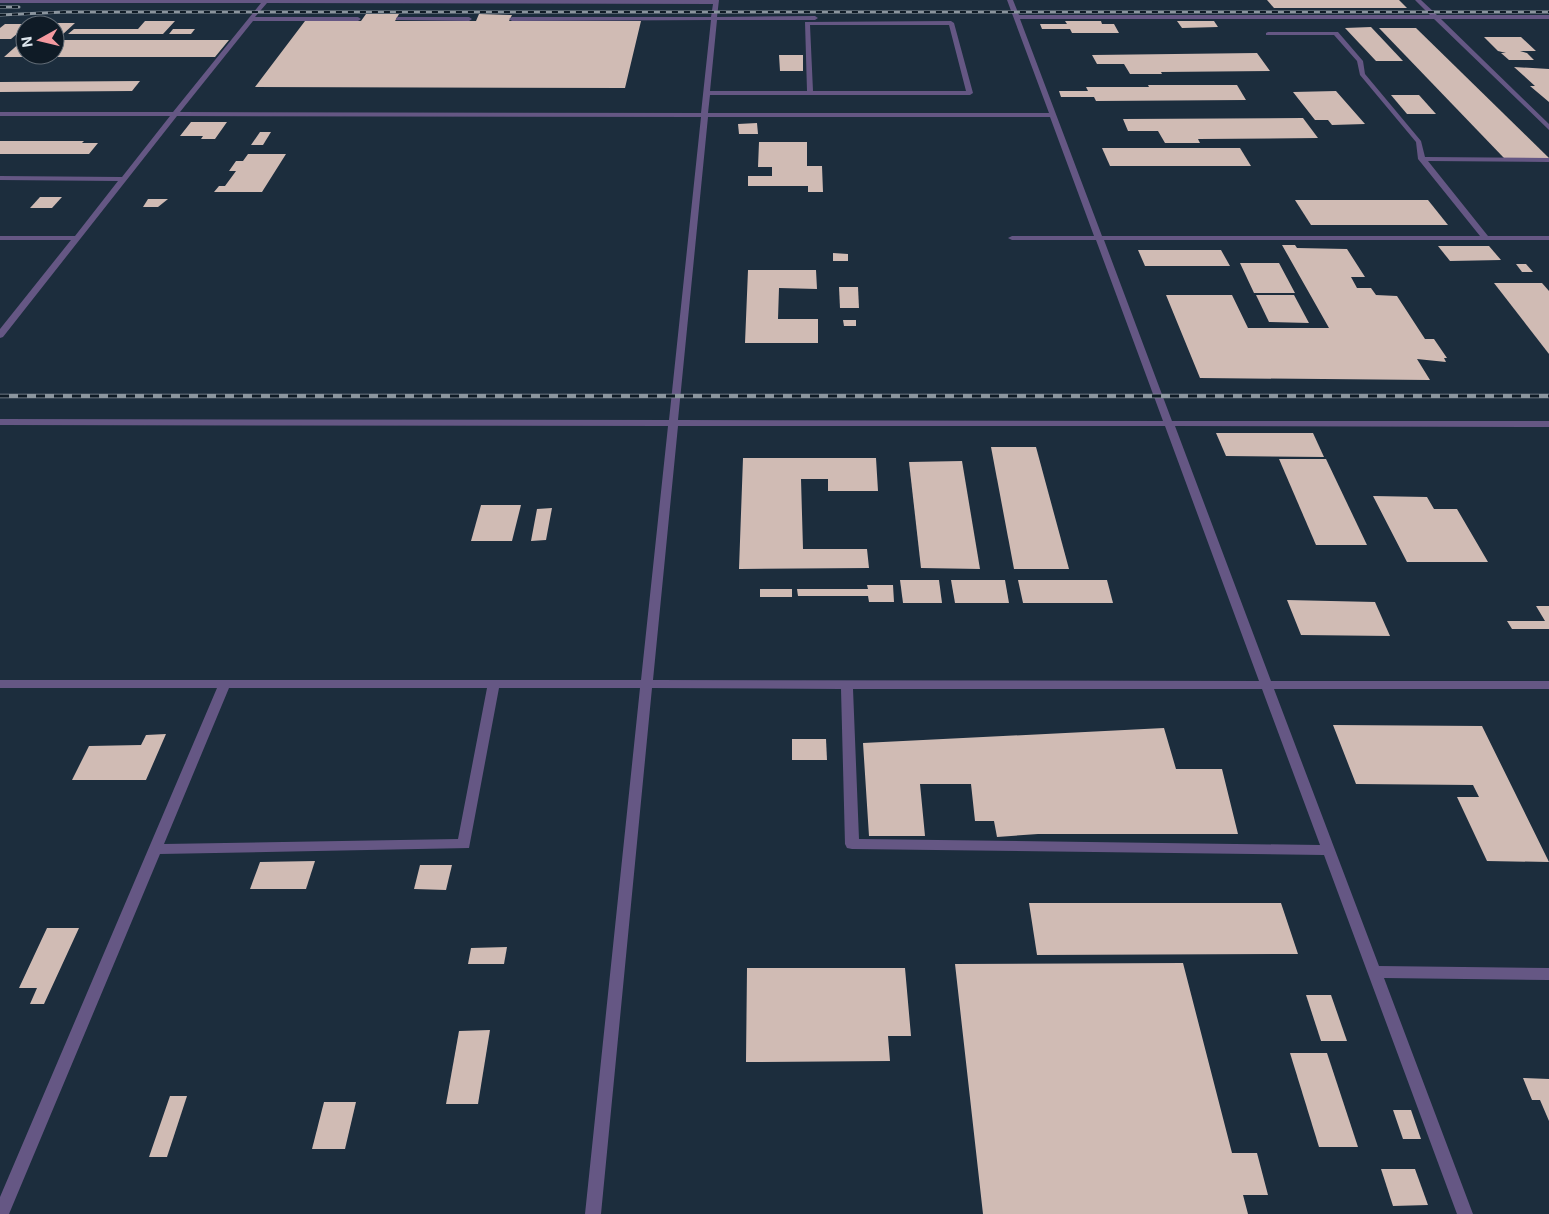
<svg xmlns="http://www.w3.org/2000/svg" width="1549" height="1214" viewBox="0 0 1549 1214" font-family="Inter,sans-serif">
  <rect width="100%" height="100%" fill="#182530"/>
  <!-- built -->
  <path fill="#1c2d3d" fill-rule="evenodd" d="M0,0H1549V1214H0ZM25,25H55V55H25Z"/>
  <!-- building -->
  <g fill="#d0bbb4">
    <polygon points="1267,0 1399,0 1407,8 1274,8"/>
    <polygon points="366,14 399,14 395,21 476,21 479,14 512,15 509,21 641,21 625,88 255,87 305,21 361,21"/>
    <polygon points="145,21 175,21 163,34 68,34 74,29 138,29"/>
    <polygon points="1065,21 1101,21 1102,24 1114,24 1119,33 1072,33 1070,29 1042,29 1040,24 1067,24"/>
    <polygon points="1177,21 1214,21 1218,27 1182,28"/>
    <polygon points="47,23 75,23 62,35 55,35 55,25 44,25"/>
    <polygon points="5,24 25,24 25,27 11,39 0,39 0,28"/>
    <polygon points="1371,27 1403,61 1376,61 1345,28"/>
    <polygon points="1379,28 1416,28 1549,158 1504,158"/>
    <polygon points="173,29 195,29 191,34 169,34"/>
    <polygon points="1484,37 1521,37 1536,51 1520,51 1527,53 1534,60 1509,60 1501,53 1506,53 1498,51"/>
    <polygon points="23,40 25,55 55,55 55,40 229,40 215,57 4,57"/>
    <polygon points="1257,53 1270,71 1161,72 1162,74 1130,74 1124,64 1097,64 1092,55"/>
    <polygon points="779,55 803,55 803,71 780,71"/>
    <polygon points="1514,67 1549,69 1549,102 1530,86 1535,86"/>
    <polygon points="140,81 132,91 0,92 0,82"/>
    <polygon points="1148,85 1237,85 1246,100 1096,101 1094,97 1061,97 1059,91 1088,91 1086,87 1149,87"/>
    <polygon points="1336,91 1365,124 1332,125 1328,120 1315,120 1293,92"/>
    <polygon points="1391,95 1419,95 1436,114 1407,114"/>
    <polygon points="1303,118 1318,138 1198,139 1200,143 1165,143 1158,131 1128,131 1123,119"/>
    <polygon points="191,122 227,122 215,139 201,139 203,136 180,136"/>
    <polygon points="757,123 758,134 739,134 738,124"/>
    <polygon points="260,132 271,132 263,145 251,145"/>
    <polygon points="0,141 84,141 82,143 98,143 89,154 0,154"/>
    <polygon points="759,142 807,142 807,166 822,166 823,192 808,192 808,186 748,186 748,176 772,176 772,167 758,167"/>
    <polygon points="1102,148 1240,148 1251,166 1110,166"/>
    <polygon points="248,154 286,154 262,192 214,192 219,186 225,186 236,171 229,171 236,161 243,161"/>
    <polygon points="40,197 62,197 52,208 30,208"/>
    <polygon points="148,199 168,199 158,207 143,207"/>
    <polygon points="1295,200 1428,200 1448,225 1311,225"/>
    <polygon points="1282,245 1295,245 1297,248 1347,249 1365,277 1351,277 1357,288 1371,288 1376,295 1397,296 1425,339 1434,339 1447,358 1444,358 1446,362 1417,359 1430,380 1200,378 1166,295 1232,295 1248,328 1329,328"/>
    <polygon points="1438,246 1489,246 1501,260 1450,261"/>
    <polygon points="1138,250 1221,250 1230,266 1145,266"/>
    <polygon points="833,253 848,254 848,261 833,261"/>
    <polygon points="1240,263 1279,263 1295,293 1254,293"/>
    <polygon points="1516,264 1526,264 1533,272 1522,272"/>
    <polygon points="748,270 816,270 817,289 779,288 778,319 818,319 818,343 745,343"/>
    <polygon points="1494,283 1542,283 1549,291 1549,354"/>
    <polygon points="839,287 858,287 859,308 840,308"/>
    <polygon points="1256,295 1294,295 1309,323 1269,322"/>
    <polygon points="843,320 856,320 856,326 844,326"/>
    <polygon points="1216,433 1313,433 1324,457 1226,456"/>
    <polygon points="991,447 1036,447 1069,569 1014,569"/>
    <polygon points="743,458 876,458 878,491 828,491 828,479 801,479 803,549 867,549 869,568 739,569"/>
    <polygon points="1279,459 1326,459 1367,545 1316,545"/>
    <polygon points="962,461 980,569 921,568 909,462"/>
    <polygon points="1373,496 1427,497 1434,509 1457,509 1488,562 1407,562"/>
    <polygon points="481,505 521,505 512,541 471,541"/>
    <polygon points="552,508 546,540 531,541 537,509"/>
    <polygon points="900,580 939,580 942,603 903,603"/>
    <polygon points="951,580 1005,580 1009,603 955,603"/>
    <polygon points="1018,580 1107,580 1113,603 1023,603"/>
    <polygon points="867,585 893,585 894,602 869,602 868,596 798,596 797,589 868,589"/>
    <rect x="760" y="589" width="32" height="8"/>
    <polygon points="1287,600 1375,602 1390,636 1301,635"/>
    <polygon points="1536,606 1549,606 1549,629 1512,629 1507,621 1545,621"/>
    <polygon points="1333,725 1482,726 1549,862 1487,861 1457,797 1479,797 1473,785 1356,784"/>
    <polygon points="1164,728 1176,769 1222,769 1238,834 1038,834 997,837 994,821 975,821 971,784 920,784 925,836 869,836 863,743"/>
    <polygon points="166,734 146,780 72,780 89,746 141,745 146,735"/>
    <polygon points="792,739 826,739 827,760 792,760"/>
    <polygon points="315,861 306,889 250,889 260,862"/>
    <polygon points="420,865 452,865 446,890 414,889"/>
    <polygon points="1029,903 1281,903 1298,954 1037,955"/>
    <polygon points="47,928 79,928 44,1004 30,1004 37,988 19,988"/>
    <polygon points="507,947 504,964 468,964 471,948"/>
    <polygon points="1183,963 1232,1153 1257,1153 1268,1195 1243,1195 1248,1214 983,1214 955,964"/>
    <polygon points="747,968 905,968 911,1036 888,1036 890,1061 746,1062"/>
    <polygon points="1306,995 1331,995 1347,1041 1321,1041"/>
    <polygon points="490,1030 478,1104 446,1104 459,1031"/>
    <polygon points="1290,1053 1327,1053 1358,1147 1319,1147"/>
    <polygon points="1523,1078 1549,1079 1549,1121 1540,1100 1532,1100"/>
    <polygon points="170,1096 187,1096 167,1157 149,1157"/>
    <polygon points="324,1102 356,1102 345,1149 312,1149"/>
    <polygon points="1393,1110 1411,1110 1421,1139 1403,1139"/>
    <polygon points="1381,1169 1415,1169 1428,1205 1393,1206"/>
  </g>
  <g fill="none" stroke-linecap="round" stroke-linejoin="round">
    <!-- service -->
    <g fill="#655784" fill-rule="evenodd">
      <path d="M0,0H719L717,17L815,16L818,18L815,20H717L710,91H807L805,22L951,21L954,23L973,93L970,95H710L708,113H1049L1007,0H1013L1019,15H1430L1415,0H1421L1437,15H1549V19H1441L1549,124V130L1434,19H1020L1102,236H1480L1418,159L1416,142L1360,75L1357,61L1334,35H1266V33L1268,32H1338L1363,61L1365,74L1421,141L1425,157L1549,158V162L1428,161L1488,236H1549V240H1104L1172,421H1549V427L1175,426L1271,681H1549V689H1274L1379,966L1549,968V980L1384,978L1473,1214H1457L1324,855L852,849L847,848L845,844L841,689L652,688L601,1214H585L640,688H499L469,848L160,854L9,1214H0V1197L217,688H0V680H641L668,426L0,425V419L669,420L701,117L177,116L3,337L0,338V329L71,240H0V236H75L118,181L0,180V176L122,177L170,116H0V112H173L261,3H0ZM267,3L713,4L711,17H512L509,19L512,21L711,20L701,113L180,112L253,21H358L361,19L358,17H255ZM810,25H949L966,91H813ZM708,117H1050L1094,236H1012L1008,238L1012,240H1096L1163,421L678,420ZM678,426H1165L1259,681L653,680ZM229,688H487L458,839L164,844ZM853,689H1262L1320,845L859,839Z"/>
      <polygon points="398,17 469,17 472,19 469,21 396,20 396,18"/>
    </g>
    <!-- rail-far1 casing -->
    <g stroke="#8b959e" stroke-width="3">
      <g id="rail-far1">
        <polyline points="0,7 19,7"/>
        <polyline points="0,15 64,12 1549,12"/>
      </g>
    </g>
    <!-- rail casing -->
    <g stroke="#8b959e" stroke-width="4.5">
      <polyline id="rail" points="0,396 1549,396"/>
    </g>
    <!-- rail-far1 -->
    <use href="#rail-far1" stroke="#0f1b26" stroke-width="2" stroke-dasharray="6" stroke-linecap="butt"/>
    <!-- rail -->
    <use href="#rail" stroke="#0f1b26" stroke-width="3" stroke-dasharray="9" stroke-linecap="butt"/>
  </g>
  <!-- north arrow -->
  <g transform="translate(40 40) rotate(262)"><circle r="24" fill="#0f1b26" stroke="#616b75"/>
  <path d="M0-4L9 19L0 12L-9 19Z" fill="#f49aa0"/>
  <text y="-8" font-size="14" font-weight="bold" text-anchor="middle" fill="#dbe4eb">N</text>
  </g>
</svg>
